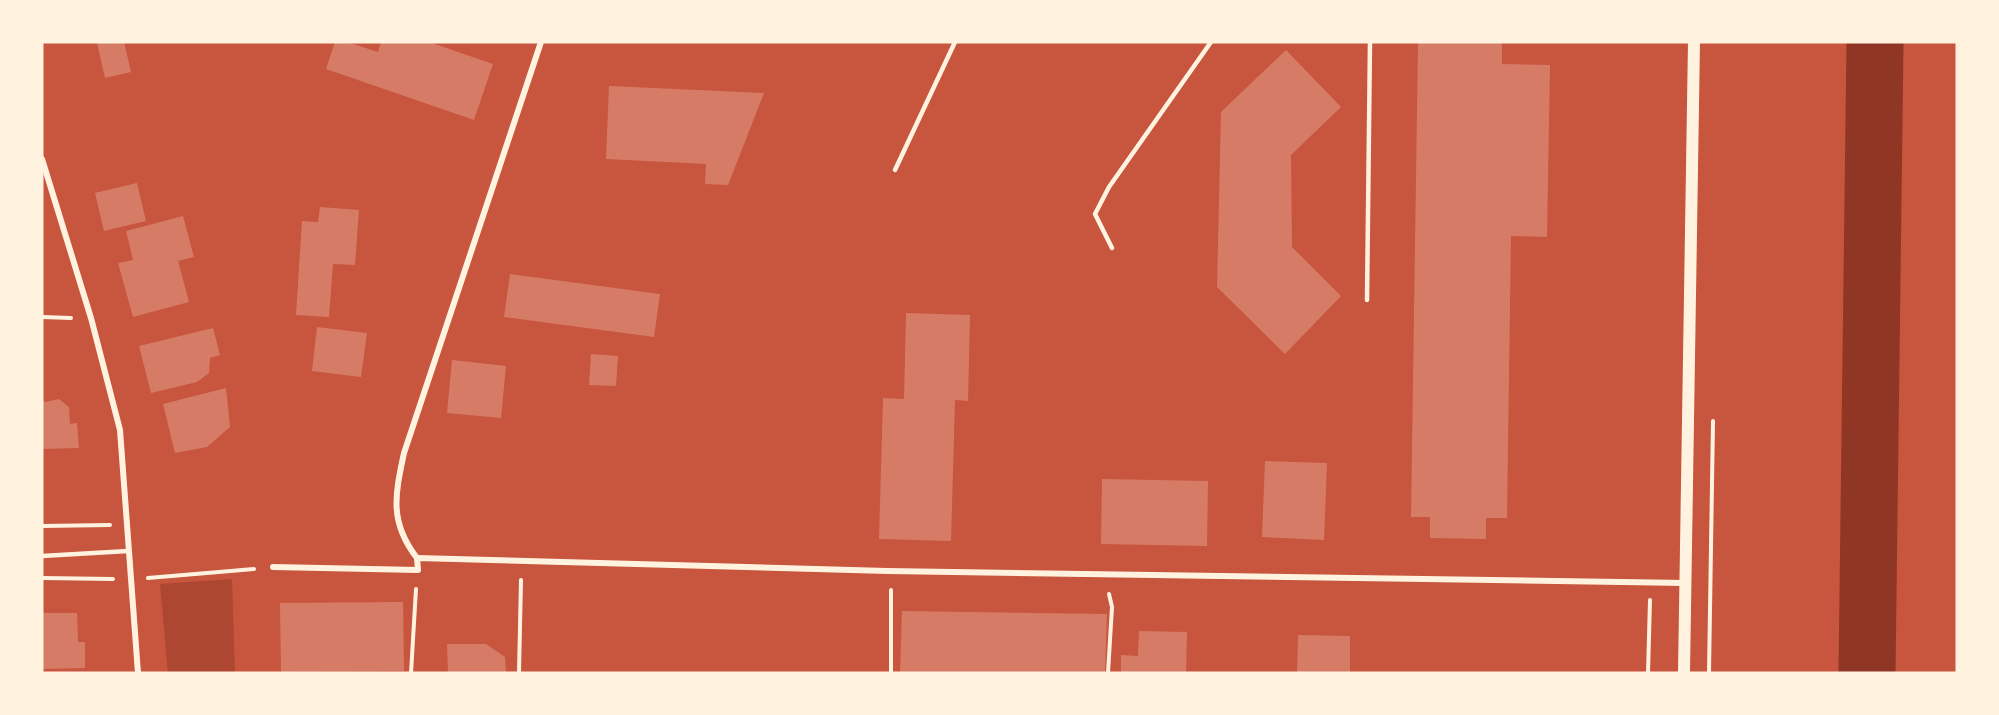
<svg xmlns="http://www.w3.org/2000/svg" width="1999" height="715" viewBox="0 0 1999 715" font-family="Lora,serif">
  <rect width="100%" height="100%" fill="#c8553d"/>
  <!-- green -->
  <polygon fill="#ae4732" points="232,579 235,673 168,673 160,584"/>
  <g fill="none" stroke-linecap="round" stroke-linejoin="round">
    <!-- river -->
    <polyline stroke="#8f3625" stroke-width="57" points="1867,673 1875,42"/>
  </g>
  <!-- building -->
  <g fill="#d67c66">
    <polygon points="102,42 124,42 131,72 105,78 97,43"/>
    <polygon points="335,42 347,42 378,52 381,42 429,42 493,64 474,120 326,69"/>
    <polygon points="1418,42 1502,42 1502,64 1550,65 1547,237 1511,236 1507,518 1486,518 1486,539 1430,538 1430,517 1411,517"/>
    <polygon points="1286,50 1341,107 1291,155 1292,247 1341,296 1285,354 1217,287 1221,112"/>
    <polygon points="609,86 764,93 728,185 705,184 706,164 606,159"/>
    <polygon points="137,183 146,221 104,231 95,193"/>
    <polygon points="320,207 359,210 355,265 333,264 329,317 296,315 302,221 318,222"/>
    <polygon points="183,216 194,257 178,261 189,302 133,317 118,263 133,260 126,231"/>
    <polygon points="510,274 660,294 654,337 504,317"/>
    <polygon points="906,313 970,315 968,401 955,400 951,541 879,539 883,398 904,399"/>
    <polygon points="317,327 367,333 361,377 312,371"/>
    <polygon points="213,328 220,355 210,358 209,373 197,382 151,393 139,346"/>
    <polygon points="591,354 618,356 616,386 589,385"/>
    <polygon points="452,360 506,366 501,418 447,413"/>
    <polygon points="226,388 230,427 207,447 175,453 163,404"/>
    <polygon points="42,399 45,402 59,399 69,407 70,424 77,423 79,448 42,449"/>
    <polygon points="1265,461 1327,463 1324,540 1262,537"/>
    <polygon points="1102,479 1208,481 1207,546 1101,544"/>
    <polygon points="403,602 404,671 281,672 280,603"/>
    <polygon points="902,611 1107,614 1105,673 900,673"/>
    <polygon points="42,613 77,613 78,642 85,642 85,668 42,669"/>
    <polygon points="1139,631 1187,632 1186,673 1121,673 1121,655 1138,656"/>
    <polygon points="1298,635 1350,636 1350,673 1297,673"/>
    <polygon points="447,644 486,644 505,657 506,673 448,673"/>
  </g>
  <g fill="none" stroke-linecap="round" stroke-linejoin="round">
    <!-- path -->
    <g stroke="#fff3e0" stroke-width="4">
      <polyline points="42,317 71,318"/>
      <polyline points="42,526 110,525"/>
      <polyline points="42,578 113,579"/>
      <polyline points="148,578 254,569"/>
      <polyline points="411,673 416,589"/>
      <polyline points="519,673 521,580"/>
      <polyline points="891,673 891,590"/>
      <polyline points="1108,673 1112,607 1109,594"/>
      <polyline points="1648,673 1650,600"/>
      <polyline points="1709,673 1713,421"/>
    </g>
    <!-- service -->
    <g stroke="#fff3e0" stroke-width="4.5">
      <polyline points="895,170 955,42"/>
      <polyline points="1112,248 1095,214 1109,187 1211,42"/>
      <polyline points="1367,300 1370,42"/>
      <polyline points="42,556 128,551"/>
    </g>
    <!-- minor -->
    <g stroke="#fff3e0" stroke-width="6">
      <polyline points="42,159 91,318 120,430 138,673"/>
      <path d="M417,558C389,522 395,495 404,453L541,42"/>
      <polyline points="273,567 418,570 417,558 887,571 1686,583"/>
    </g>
    <!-- secondary -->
    <polyline stroke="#fff3e0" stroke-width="12" points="1684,673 1694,42"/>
  </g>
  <!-- border -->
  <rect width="1999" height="715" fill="none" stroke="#fff3e0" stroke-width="87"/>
</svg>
